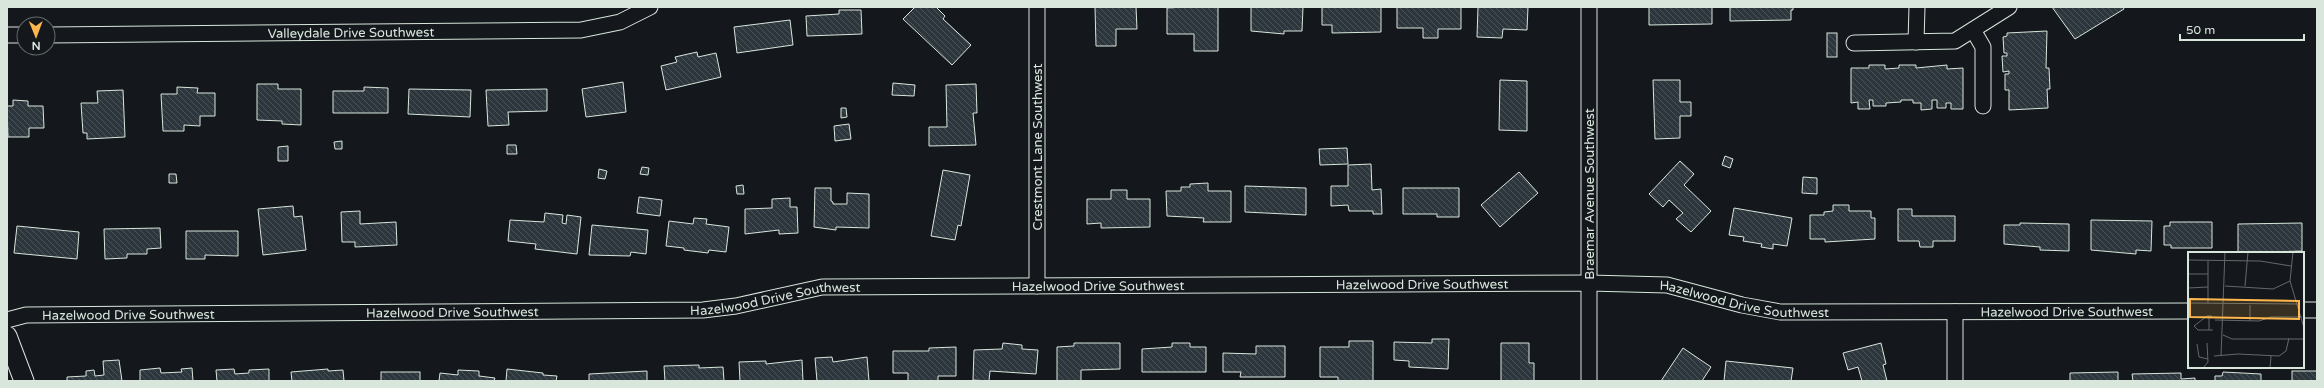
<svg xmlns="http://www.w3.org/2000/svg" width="2324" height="388" viewBox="0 0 2324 388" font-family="'Varela Round',sans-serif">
  <defs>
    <pattern id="building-back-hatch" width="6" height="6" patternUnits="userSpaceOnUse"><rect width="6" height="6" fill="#2c363c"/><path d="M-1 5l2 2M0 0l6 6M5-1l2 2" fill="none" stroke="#4a5358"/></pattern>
  </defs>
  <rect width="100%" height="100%" fill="#14181c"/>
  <!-- building -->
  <g fill="url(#building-back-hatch)" stroke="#d8e6dc">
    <polygon points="915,7 936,7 945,16 943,19 971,45 952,65 903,19"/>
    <polygon points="1095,7 1136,7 1137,29 1116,29 1116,46 1096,46"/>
    <polygon points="1186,7 1218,7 1218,51 1194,51 1194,34 1167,34 1167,8"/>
    <polygon points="1251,7 1303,7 1302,31 1284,31 1284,34 1251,31"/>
    <polygon points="1322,7 1381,7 1381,32 1332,33 1332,25 1322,25"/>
    <polygon points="1397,7 1461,7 1461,29 1438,29 1438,38 1423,38 1423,28 1397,28"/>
    <polygon points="1478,7 1528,7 1527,30 1503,29 1502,38 1477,37"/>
    <polygon points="1649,7 1712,7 1712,24 1649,25"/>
    <polygon points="1730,7 1793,7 1793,10 1791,10 1791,20 1730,21"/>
    <polygon points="2052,7 2123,7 2124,9 2075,39"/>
    <polygon points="839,10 861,10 862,34 807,36 806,16 839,14"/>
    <polygon points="790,20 793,45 737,53 734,27"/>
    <polygon points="2047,31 2046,68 2049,68 2050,89 2047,89 2048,108 2009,110 2009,90 2005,90 2005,74 2009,74 2009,71 2003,72 2002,56 2007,56 2007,53 2004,53 2003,37 2007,36 2007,33"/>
    <rect x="1827" y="33" width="10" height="24"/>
    <polygon points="697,52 698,57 716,53 721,77 666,90 661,66 677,62 675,57"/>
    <polygon points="1869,65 1885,65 1885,69 1899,68 1899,65 1916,65 1916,68 1947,65 1947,69 1963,68 1963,109 1951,109 1951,103 1946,103 1946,108 1937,108 1937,100 1932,100 1932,109 1921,110 1921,103 1913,103 1913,100 1901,100 1901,102 1886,103 1886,106 1873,106 1873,100 1869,100 1870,109 1858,109 1858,102 1851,103 1851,68 1869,68"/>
    <polygon points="1500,80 1527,81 1527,131 1499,130"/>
    <polygon points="1653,80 1680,80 1680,102 1691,102 1691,116 1680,116 1680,138 1655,139"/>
    <polygon points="623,82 626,112 586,117 582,89"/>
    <polygon points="893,83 915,85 914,96 892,95"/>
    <polygon points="257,84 278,84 278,89 301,89 301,125 282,124 282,121 257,120"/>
    <polygon points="976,84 977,113 973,113 976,145 929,146 929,127 947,127 946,85"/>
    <polygon points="177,87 198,88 197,93 215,93 215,116 200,116 200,126 184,125 184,131 163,131 161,94 177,94"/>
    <polygon points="364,87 388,88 388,113 333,113 333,91 364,91"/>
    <polygon points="409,89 471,90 470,117 408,114"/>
    <polygon points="547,89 547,111 508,112 509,125 488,126 486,90"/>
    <polygon points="123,90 125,137 87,139 87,133 83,133 81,103 98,103 97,91"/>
    <polygon points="13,100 28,101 28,106 43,106 44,128 29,128 29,137 8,137 7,106 13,106"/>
    <polygon points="841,108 846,108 847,117 841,118"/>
    <polygon points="849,124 851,139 835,141 834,126"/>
    <polygon points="342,141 342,149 335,149 334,142"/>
    <polygon points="507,145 516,145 517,154 507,154"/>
    <polygon points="288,146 288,161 278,161 278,147"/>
    <polygon points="1347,148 1348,164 1320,165 1319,149"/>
    <polygon points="1725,156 1733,159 1730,168 1722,165"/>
    <polygon points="1680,161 1694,174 1684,185 1711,211 1691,232 1676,219 1683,213 1669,200 1663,207 1649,194"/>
    <polygon points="1371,164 1372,190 1381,189 1382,214 1373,214 1373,211 1349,211 1348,205 1331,206 1331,186 1348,186 1348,165"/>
    <polygon points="642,167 649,168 648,175 640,174"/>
    <polygon points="599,169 607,171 605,179 598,178"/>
    <polygon points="943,170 970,175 961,226 958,225 955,240 931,236"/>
    <polygon points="1519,172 1538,193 1500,227 1481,205"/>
    <polygon points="169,174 176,174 177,183 169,183"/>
    <polygon points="1803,177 1817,178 1817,194 1802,193"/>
    <polygon points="1208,183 1208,191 1231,191 1231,222 1203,222 1204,218 1167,216 1166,191 1181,191 1181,187 1190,187 1190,184"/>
    <polygon points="743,185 744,194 737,194 736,186"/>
    <polygon points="1245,186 1306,188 1306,215 1245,212"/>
    <polygon points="815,188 831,188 831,201 833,202 833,204 847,204 847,193 869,194 869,228 836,227 836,230 814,227"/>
    <polygon points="1403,188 1459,188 1459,217 1437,217 1437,214 1403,214"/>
    <polygon points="1111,190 1127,190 1127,199 1150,199 1150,227 1101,228 1101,223 1087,224 1087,199 1111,199"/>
    <polygon points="639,197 662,200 660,216 637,213"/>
    <polygon points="790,198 790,207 797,207 798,233 779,234 779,230 745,234 745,209 772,208 772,199"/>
    <polygon points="1833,205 1849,205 1849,211 1871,211 1871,218 1875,218 1875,239 1825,242 1825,239 1810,239 1810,215 1824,215 1824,212 1833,211"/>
    <polygon points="293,206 294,217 302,216 306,250 263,255 258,209"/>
    <polygon points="1734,208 1792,218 1787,246 1773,244 1773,249 1761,247 1762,244 1743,241 1744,237 1729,235"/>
    <polygon points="1898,209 1912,209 1912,216 1955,216 1955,241 1933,241 1933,247 1920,247 1919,241 1898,241"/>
    <polygon points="360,211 360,224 396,222 397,245 355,247 355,242 342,242 341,212"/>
    <polygon points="545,213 563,215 562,223 566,224 567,215 581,217 577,254 535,249 536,244 508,241 510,220 544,222"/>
    <polygon points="694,218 707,219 706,224 729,227 726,252 709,250 708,253 684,250 684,248 666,246 669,221 693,224"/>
    <polygon points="2091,220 2152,221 2151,251 2136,250 2136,254 2091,250"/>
    <polygon points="2170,222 2212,222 2212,248 2171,248 2171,245 2164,245 2164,226 2170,226"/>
    <polygon points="2020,223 2069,224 2069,251 2040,250 2040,247 2004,244 2004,225 2020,225"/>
    <polygon points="2302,223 2302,251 2238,253 2238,224"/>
    <polygon points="592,225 648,230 646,254 631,252 630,256 589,255"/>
    <polygon points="17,226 79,232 77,259 14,253"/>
    <polygon points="160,228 161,248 147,249 147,254 127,254 127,258 105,259 104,229"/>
    <polygon points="186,231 238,231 238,256 205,255 205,259 186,259"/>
    <polygon points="1432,339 1449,339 1448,369 1409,367 1409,361 1394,360 1394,342 1432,343"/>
    <polygon points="1349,341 1373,341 1373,381 1338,381 1338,377 1320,377 1320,347 1349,347"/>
    <polygon points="1003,343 1022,345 1022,349 1038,350 1036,374 990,371 989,381 973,380 974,350 1002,349"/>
    <polygon points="1074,343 1120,343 1120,369 1081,370 1081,381 1057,381 1057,347 1074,346"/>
    <polygon points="1172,343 1190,343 1190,347 1206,347 1206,372 1142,372 1142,349 1172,347"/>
    <polygon points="1501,343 1529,343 1529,363 1534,363 1534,381 1501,381"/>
    <polygon points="1881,343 1886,364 1883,365 1887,381 1862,381 1858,367 1848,370 1843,353"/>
    <polygon points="1256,346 1285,346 1285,377 1240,377 1241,372 1223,372 1223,353 1256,354"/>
    <polygon points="956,347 956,376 938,376 938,381 908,381 908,373 893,373 893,351 929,351 929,348"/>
    <polygon points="1683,348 1711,367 1702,381 1661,381"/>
    <polygon points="832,357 833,362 867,357 869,381 817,381 815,358"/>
    <polygon points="119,360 122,381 67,381 67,377 86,376 86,371 94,370 95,376 104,375 103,361"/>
    <polygon points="802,360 803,381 740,381 739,362 766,361 766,364"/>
    <polygon points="1726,361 1793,368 1791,381 1724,381"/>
    <polygon points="699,365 699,368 723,367 724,381 665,381 664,366"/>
    <polygon points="160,368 161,373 182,372 181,369 192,368 193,381 140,381 140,370"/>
    <polygon points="234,369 235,374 249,373 249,370 269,369 269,381 217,381 216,370"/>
    <polygon points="328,369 328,371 343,370 344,381 292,381 291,372"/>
    <polygon points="507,369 543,373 543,375 557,376 556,381 506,381"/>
    <polygon points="458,370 479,371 479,376 495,378 494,381 439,381 440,373 458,375"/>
    <polygon points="647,371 647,381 589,381 589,374"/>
    <rect x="2292" y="371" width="25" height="10"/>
    <rect x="381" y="372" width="39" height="9"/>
    <polygon points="2118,372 2118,381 2061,381 2070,381 2070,373"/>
    <polygon points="2223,372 2261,374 2261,381 2215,381 2215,376 2222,376"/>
    <polygon points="2181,373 2181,379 2195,378 2195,381 2133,381 2132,374"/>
  </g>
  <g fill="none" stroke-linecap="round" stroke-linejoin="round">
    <!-- minor casing -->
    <g stroke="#d8e6dc" stroke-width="17">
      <g id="minor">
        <polyline points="1037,7 1037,286"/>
        <polyline points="1973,30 1983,47 1983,106"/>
        <polyline points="7,35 24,35"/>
        <path id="s1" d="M48,35L581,30L620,22L650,7"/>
        <polyline points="1916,42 1917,7"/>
        <polyline points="1854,43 1955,41 2009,7"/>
        <polyline points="2303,310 2317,310"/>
        <polyline points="1955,312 1955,381"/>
        <path id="s2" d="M7,320L26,315L703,310L736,306L822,287L1589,283L1667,285L1742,305L1780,312L2189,311"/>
        <polyline points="1589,381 1589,7"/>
      </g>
    </g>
    <!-- tertiary casing -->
    <g stroke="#d8e6dc" stroke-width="21">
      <polyline id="tertiary" points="7,336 24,381"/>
    </g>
    <!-- minor -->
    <use href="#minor" stroke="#14181c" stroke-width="15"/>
    <!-- tertiary -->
    <use href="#tertiary" stroke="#14181c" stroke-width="19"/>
  </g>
  <g text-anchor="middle" stroke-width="3" stroke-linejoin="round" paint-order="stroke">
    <!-- street labels -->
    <g font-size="13" fill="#d8e6dc" stroke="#14181c">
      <text dy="5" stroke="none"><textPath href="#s1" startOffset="303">Valleydale Drive Southwest</textPath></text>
      <text transform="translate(1037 147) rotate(-90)" y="5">Crestmont Lane Southwest</text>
      <text transform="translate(1589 194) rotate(-90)" y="5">Braemar Avenue Southwest</text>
      <text dy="5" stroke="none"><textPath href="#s2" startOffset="1418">Hazelwood Drive Southwest</textPath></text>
      <text dy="5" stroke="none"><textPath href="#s2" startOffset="1094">Hazelwood Drive Southwest</textPath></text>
      <text dy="5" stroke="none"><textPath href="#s2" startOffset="1742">Hazelwood Drive Southwest</textPath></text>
      <text dy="5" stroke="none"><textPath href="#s2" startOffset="770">Hazelwood Drive Southwest</textPath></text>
      <text dy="5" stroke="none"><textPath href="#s2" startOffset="2066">Hazelwood Drive Southwest</textPath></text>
      <text dy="5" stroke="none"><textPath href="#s2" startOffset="446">Hazelwood Drive Southwest</textPath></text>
      <text dy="5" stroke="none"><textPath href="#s2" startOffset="122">Hazelwood Drive Southwest</textPath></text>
    </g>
  </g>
  <!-- overview -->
  <g transform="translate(2188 252)">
    <rect width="116" height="116" fill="#14181c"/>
    <path fill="none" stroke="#626a69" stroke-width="1" d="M105,0L102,29L116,76M0,8L72,9L103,14M0,22H20M37,34L85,37L102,29M57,34L60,0M0,36L20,35M0,51L111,52M20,51V9M24,64H19L6,74L10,78H25M27,68L71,69L83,65H114M62,69V53M21,78V64M35,83L44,87H116M9,92L11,105L20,107M26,104L50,102L91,104L98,99L101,86M33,104L37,0M15,116L20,110L19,91M82,116L83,104"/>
    <path fill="#ffb74d" fill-opacity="0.15" stroke="#ffb74d" stroke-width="2" d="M2,47L111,49V67L2,65Z"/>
    <rect width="116" height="116" fill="none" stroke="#d8e6dc" stroke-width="2"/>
  </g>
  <!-- border -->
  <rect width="2324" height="388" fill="none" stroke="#d8e6dc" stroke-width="16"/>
  <!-- north arrow -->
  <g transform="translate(36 36) rotate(179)"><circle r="19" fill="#14181c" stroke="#626a69"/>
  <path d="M0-3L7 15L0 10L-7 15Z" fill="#ffb74d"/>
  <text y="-6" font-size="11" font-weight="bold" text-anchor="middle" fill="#d8e6dc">N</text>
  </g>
  <!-- scale -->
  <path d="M2180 34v6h124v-6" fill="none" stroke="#d8e6dc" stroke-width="2"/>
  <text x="2186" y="34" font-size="12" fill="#d8e6dc" stroke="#14181c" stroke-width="3" paint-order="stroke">50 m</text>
</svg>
